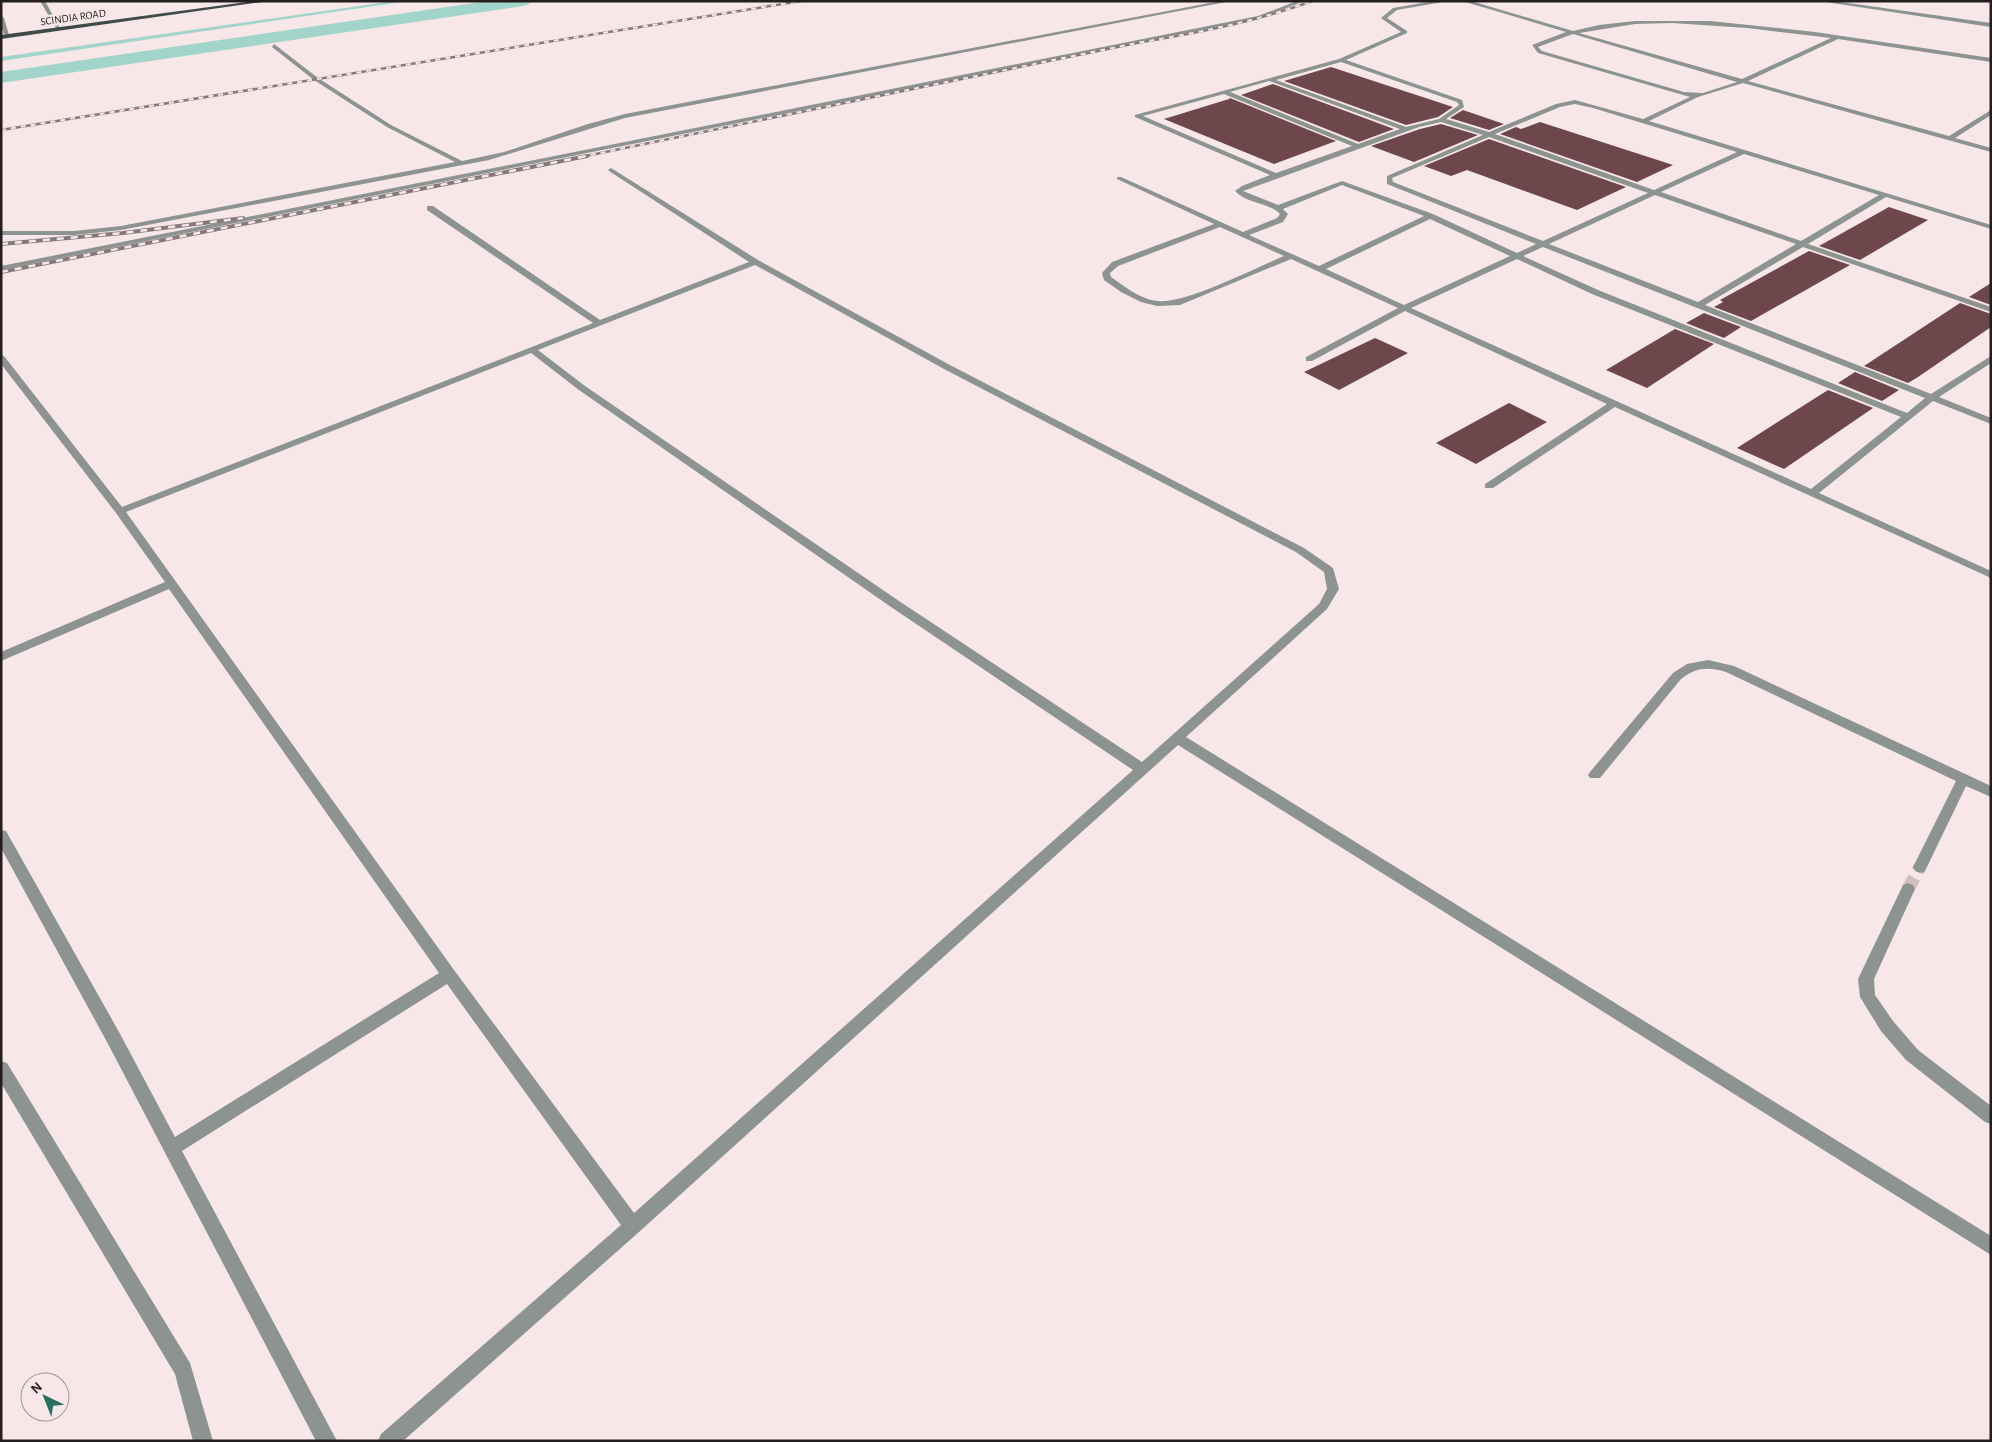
<svg xmlns="http://www.w3.org/2000/svg" width="1992" height="1442" viewBox="0 0 1992 1442" font-family="'Alegreya Sans',sans-serif">
  <rect width="100%" height="100%" fill="#f8e7e8"/>
  <g fill="none" stroke-linecap="round" stroke-linejoin="round">
    <!-- stream -->
    <polygon fill="#a3d4ca" fill-rule="evenodd" points="394,1 408,1 1,61 1,57"/>
    <!-- canal -->
    <polygon fill="#a3d4ca" fill-rule="evenodd" points="488,1 531,1 529,4 523,6 1,83 1,72"/>
  </g>
  <!-- building -->
  <g fill="#6d474b">
    <polygon points="1331,67 1453,107 1438,117 1406,125 1284,81"/>
    <polygon points="1273,84 1394,129 1359,142 1241,95"/>
    <polygon points="1229,99 1230,98 1336,141 1274,164 1164,119"/>
    <polygon points="1463,110 1504,124 1489,130 1450,118"/>
    <polygon points="1540,122 1673,165 1637,182 1500,134 1516,127 1521,129"/>
    <polygon points="1441,124 1478,135 1414,162 1371,146 1420,129"/>
    <polygon points="1489,139 1626,187 1577,210 1467,170 1451,176 1424,166"/>
    <polygon points="1889,207 1928,220 1860,260 1819,246"/>
    <polygon points="1809,251 1850,265 1751,321 1714,307 1723,302 1720,300"/>
    <polygon points="1991,283 1991,305 1969,297"/>
    <polygon points="1960,303 1991,314 1991,327 1918,377 1908,383 1864,366"/>
    <polygon points="1704,313 1741,327 1724,338 1686,323"/>
    <polygon points="1675,329 1714,344 1647,388 1606,370"/>
    <polygon points="1375,338 1408,353 1339,390 1304,372"/>
    <polygon points="1855,372 1899,390 1882,401 1838,383"/>
    <polygon points="1828,390 1873,408 1784,469 1737,448"/>
    <polygon points="1509,403 1547,422 1476,464 1436,443"/>
  </g>
  <g fill="none" stroke-linecap="round" stroke-linejoin="round">
    <!-- minor-tunnel -->
    <polyline stroke="#cebfc0" stroke-width="13" stroke-dasharray="13 7" stroke-linecap="butt" points="1908,889 1920,867"/>
    <!-- minor -->
    <g fill="#8c9391" fill-rule="evenodd">
      <polygon points="40,1 45,1 60,28 56,28"/>
      <polygon points="1220,1 1231,1 625,118 489,160 121,230 74,235 1,235 1,231 74,231 121,226 455,162 387,127 314,80 272,47 274,44 318,78 391,125 462,161 504,152 588,124 625,114"/>
      <polygon points="1297,1 1304,1 1259,19 1,270 1,266 1258,16"/>
      <path d="M1434,1H1448L1397,10L1387,18L1407,31V33L1346,60L1462,100L1464,107L1446,119L1489,132L1556,104L1575,100L1643,119L1690,97L1538,53L1532,45L1566,32L1462,1H1471L1573,31L1599,25L1635,21H1710L1815,32L1991,58V62L1838,39L1748,81L1949,136L1991,110V115L1955,138L1991,148V152L1743,83L1698,97L1649,121L1991,225V229L1886,197L1808,244L1991,307V312L1803,247L1705,305L1931,394L1991,356V363L1939,397L1991,418V424L1933,401L1819,493L1991,571V578L1615,407L1493,488H1485V484L1607,404L1405,311L1312,361H1306V357L1398,308L1291,259L1180,305L1157,306L1141,302L1121,292L1104,280L1102,273L1112,262L1214,224L1117,179V177H1121L1243,232L1277,218L1280,214C1268,202 1247,204 1235,191L1242,186L1270,175L1135,117V115L1339,59L1401,32L1381,18L1393,8ZM1672,23L1747,28L1831,38L1742,79L1579,33L1635,24ZM1573,34L1737,82L1703,93L1684,92L1542,51L1538,47ZM1341,62L1457,102L1459,105L1439,119L1406,127L1276,80ZM1269,81L1400,129L1358,144L1230,92ZM1224,94L1352,146L1276,173L1143,116ZM1575,104L1593,108L1737,152L1654,190L1495,134L1560,107ZM1441,122L1483,135L1387,176V184L1536,244L1517,253L1433,214L1342,181L1278,205L1243,191L1419,127ZM1489,137L1648,193L1543,241L1393,182L1392,178ZM1744,154L1879,195L1801,241L1661,192ZM1342,185L1424,216L1319,266L1249,235L1283,222L1288,214L1283,209ZM1655,195L1796,244L1698,302L1549,244ZM1430,219L1510,256L1404,305L1326,269ZM1220,227L1284,256C1255,268 1186,304 1158,301C1141,300 1124,286 1111,277L1110,273L1118,266ZM1543,247L1925,398L1907,413L1598,290L1523,256ZM1517,259L1592,294L1901,417L1811,489L1411,308Z"/>
      <polygon points="1819,1 1834,1 1991,23 1991,27"/>
      <polygon points="1,16 4,18 9,35 4,34 1,26"/>
      <path d="M611,168L758,260L950,365L1304,548L1333,568L1339,589L1327,609L1186,737L1991,1236V1255L1178,745L639,1232L403,1441H378L381,1434L621,1225L447,984L182,1151L337,1441H316L107,1042L1,848V830L6,831L119,1032L175,1137L439,973L169,589L1,661V652L165,582L116,513L1,364V355L4,356L122,507L593,323L427,210V206H433L600,320L749,262L609,171L608,170ZM755,265L944,369L1296,552L1324,572L1327,589L1319,604L1142,762L899,601L585,386L538,350ZM531,353L579,390L891,607L1133,770L634,1213L454,970L126,512Z"/>
      <path d="M1708,660L1734,666L1991,786V797L1966,786L1925,871L1920,873L1915,871L1913,867L1956,781L1726,672C1708,667 1697,667 1681,679L1600,778H1590L1588,775L1590,772L1673,673L1687,664Z"/>
      <polygon points="1908,883 1913,885 1915,889 1874,979 1875,995 1893,1021 1918,1050 1991,1106 1991,1124 1985,1122 1906,1060 1881,1031 1860,997 1858,979 1903,885"/>
      <polygon points="1,1061 7,1063 190,1363 213,1441 193,1441 175,1374 1,1083"/>
    </g>
    <!-- major -->
    <polygon fill="#3f4b49" fill-rule="evenodd" points="254,1 269,1 1,39 1,35"/>
    <!-- rail-far1 casing -->
    <g stroke="#857a7b" stroke-width="2.5">
      <g id="rail-far1">
        <polyline points="1,130 801,1"/>
        <path d="M581,157L1137,43C1197,33 1255,22 1312,1"/>
      </g>
    </g>
    <!-- rail casing -->
    <g stroke="#857a7b" stroke-width="4">
      <g id="rail">
        <polyline points="1,244 123,233 243,218"/>
        <polyline points="1,272 587,156"/>
      </g>
    </g>
    <!-- rail-far1 -->
    <use href="#rail-far1" stroke="#f8e7e8" stroke-width="2" stroke-dasharray="5" stroke-linecap="butt"/>
    <!-- rail -->
    <use href="#rail" stroke="#f8e7e8" stroke-width="2.5" stroke-dasharray="7" stroke-linecap="butt"/>
  </g>
  <g text-anchor="middle" stroke-width="5" stroke-linejoin="round" paint-order="stroke">
    <!-- far-street labels -->
    <g font-size="11" fill="#241e1e" stroke="#f8e7e8">
      <text transform="translate(73 17) rotate(-8)" y="4">SCINDIA ROAD</text>
    </g>
  </g>
  <!-- border -->
  <rect width="1992" height="1442" fill="none" stroke="#241e1e" stroke-width="5"/>
  <!-- north arrow -->
  <g transform="translate(45 1397) rotate(317)"><circle r="24" fill="#f8e7e8" stroke="#a39797"/>
  <path d="M0-4L9 19L0 12L-9 19Z" fill="#296f64"/>
  <text y="-8" font-size="14" font-weight="bold" text-anchor="middle" fill="#241e1e">N</text>
  </g>
</svg>
